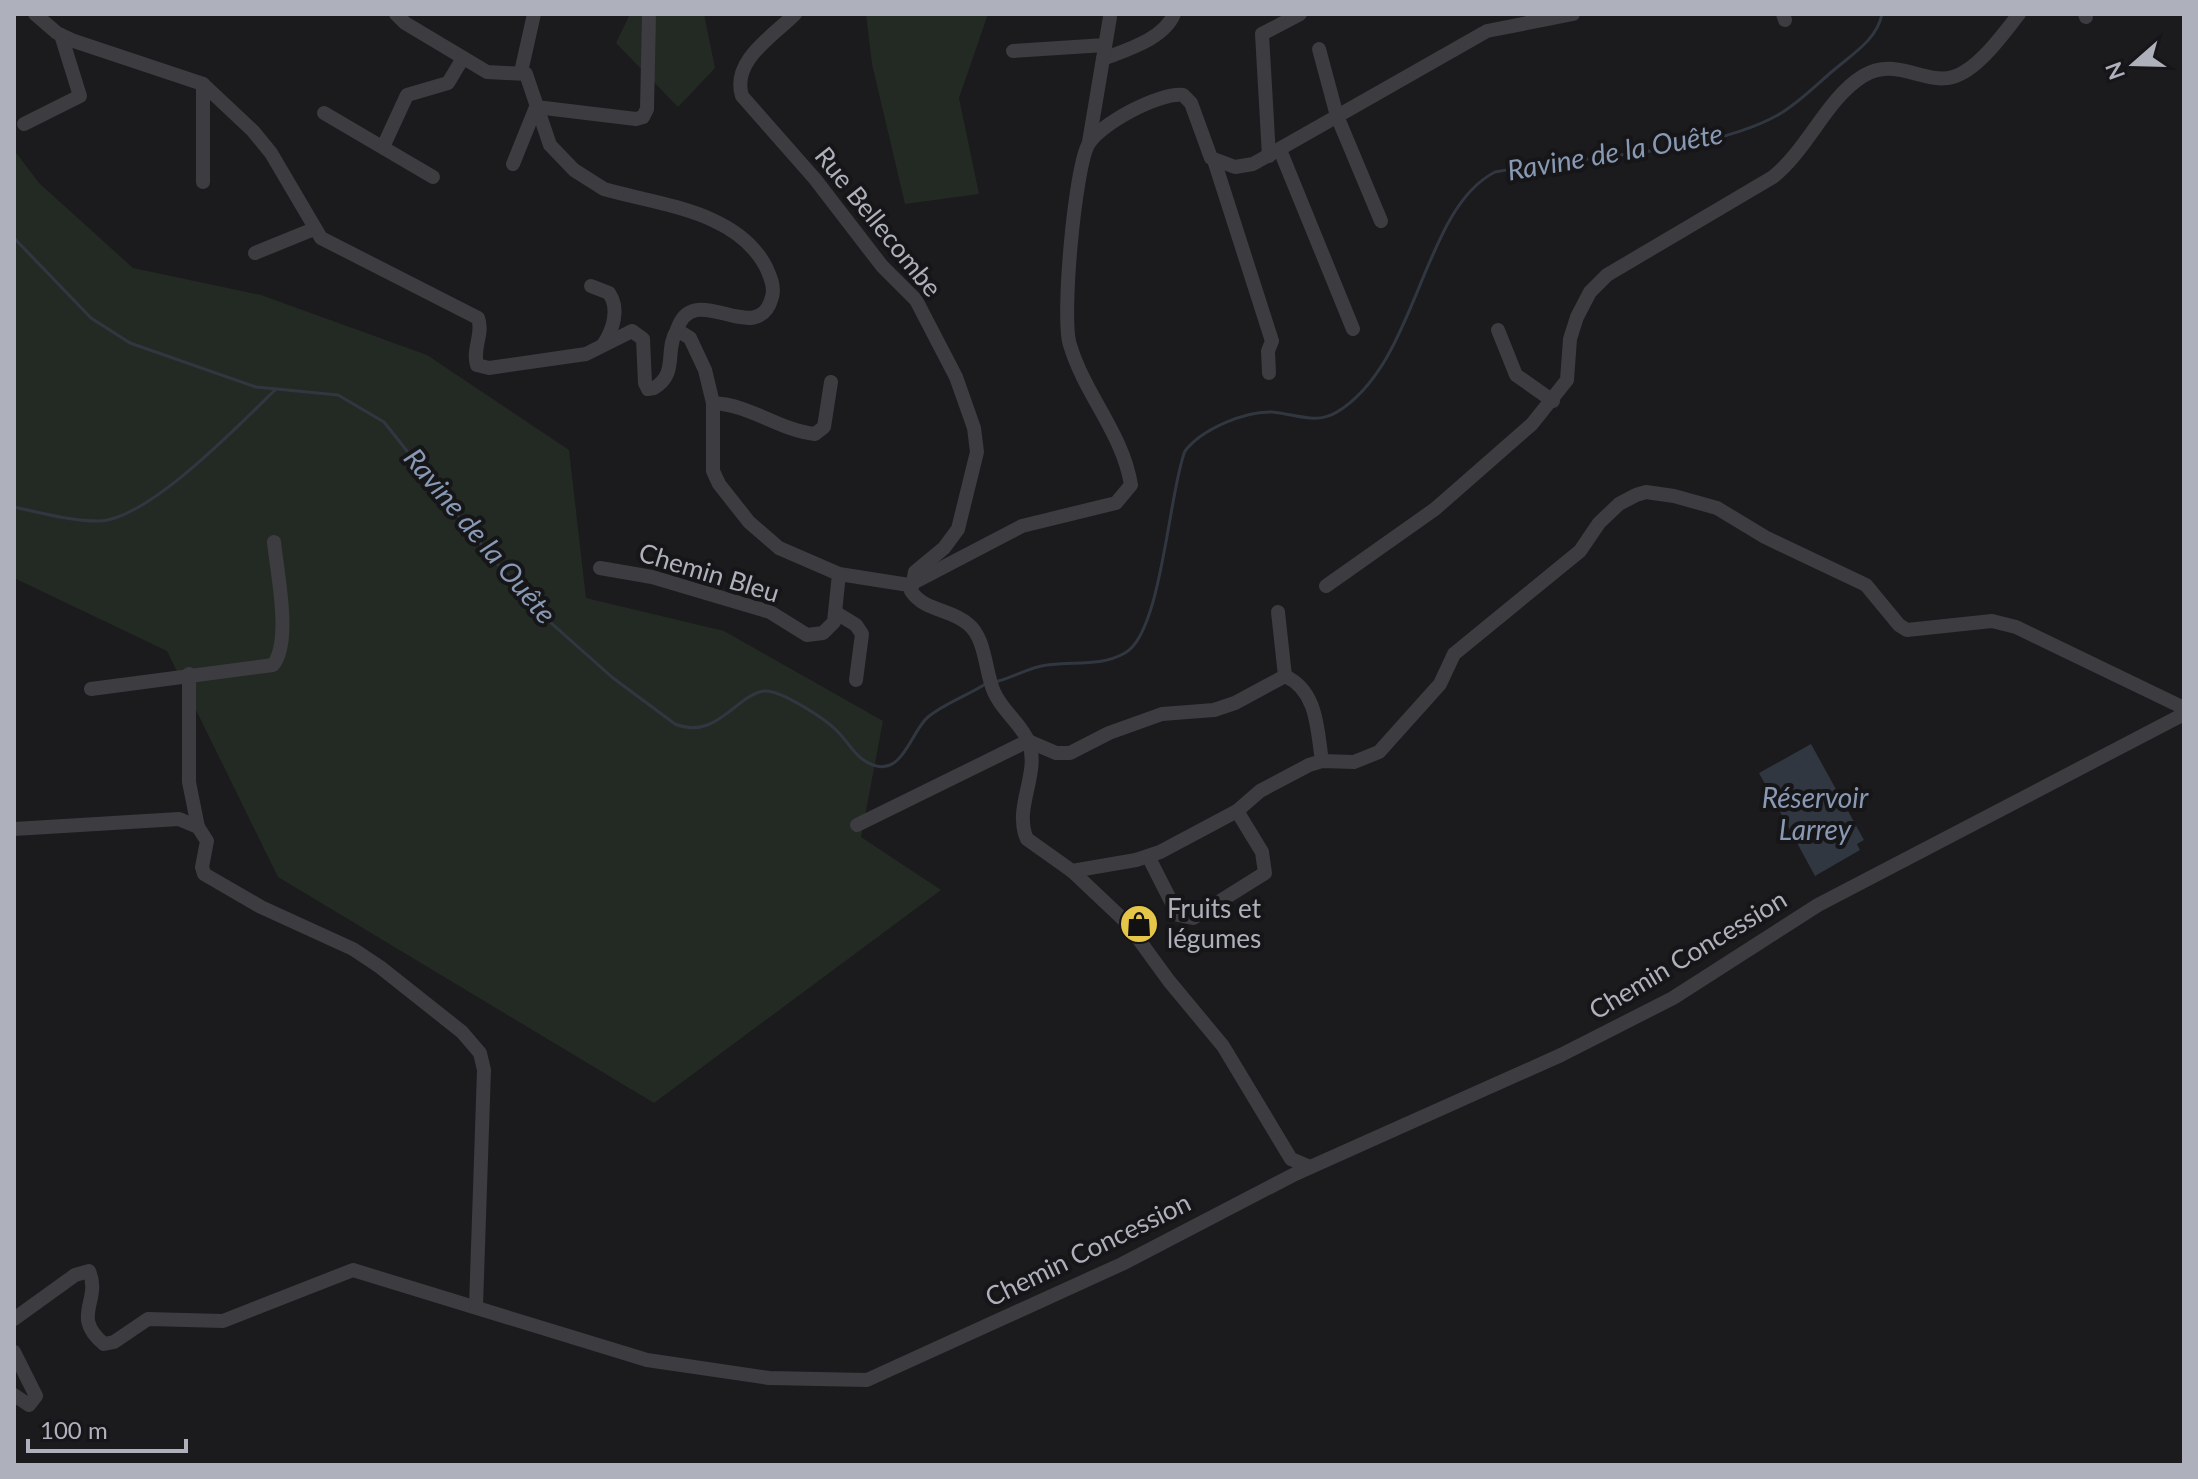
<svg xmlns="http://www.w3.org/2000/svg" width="2198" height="1479" viewBox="0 0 2198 1479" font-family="Lato,sans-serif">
  <rect width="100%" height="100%" fill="#1b1a1d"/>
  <!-- green -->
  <g fill="#232a24">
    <polygon points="630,14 704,14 715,68 678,107 616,43"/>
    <polygon points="866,14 988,14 959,98 979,194 905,204 872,64"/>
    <polygon points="14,150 39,183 133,268 261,295 427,355 569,450 586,598 724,631 883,721 861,837 941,890 654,1103 278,877 167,651 14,578"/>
  </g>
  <!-- water -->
  <polygon fill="#313740" points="1811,744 1864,840 1857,844 1860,850 1815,876 1759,773"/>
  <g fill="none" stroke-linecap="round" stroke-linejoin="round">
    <!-- stream -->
    <g stroke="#313740" stroke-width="3">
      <path d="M14,238L91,318L130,343L256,387L338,395L384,422L491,557L550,622L613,678L675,724C716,741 736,695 764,691C780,689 827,720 838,732C850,744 856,759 873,765C903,776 911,731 928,717C945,703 969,695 987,683"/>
      <path d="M14,507C41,513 71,521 99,521C148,520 240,424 275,390"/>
      <path d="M995,682C1013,678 1029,667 1047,665C1074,661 1100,667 1125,653C1162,633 1169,490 1185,451C1202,429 1245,411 1272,412C1295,414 1316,425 1337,412C1419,362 1421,210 1495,172C1577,156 1706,155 1778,115C1799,103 1817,84 1835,69C1854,53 1877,39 1882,14"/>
    </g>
    <!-- minor -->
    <g stroke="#3c3c41" stroke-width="14">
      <path d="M35,14L57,33L74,41L203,84L253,131L271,153L321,238L478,318C484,334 472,348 477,365L489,368L586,354L632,331L643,339L645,383L648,389L654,388C679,373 664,350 677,330L690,338L705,370L713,403V471L719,484L749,522L779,548L839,574L909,585L1022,526L1116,503L1131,485C1123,434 1085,395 1070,345C1061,319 1075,169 1088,145C1099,124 1160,92 1183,95L1191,103L1211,158L1235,167L1253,164L1487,31L1573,14"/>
      <path d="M396,14L405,23L487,72L526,74L550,145L574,170L604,189C660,205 737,211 766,267C770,276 775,287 772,297C758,351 693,277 677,330"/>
      <path d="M795,14C773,36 731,61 742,96L815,179L882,266L916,300L956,377L974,428L977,452L958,529L944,548L915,572L911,591C924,611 951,609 968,624C986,638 985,672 994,692C1002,711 1022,724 1029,743C1040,774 1013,808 1027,839L1072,871L1126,922L1169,981L1223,1046L1291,1159L1310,1167"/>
      <polyline points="1783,14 1785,20"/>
      <polyline points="2085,14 2086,17"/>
      <polyline points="1319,49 1337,116 1381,221"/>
      <polyline points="1013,51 1105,45"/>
      <path d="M1103,59C1126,50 1164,39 1174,14"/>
      <polyline points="521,72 534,14"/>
      <polyline points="324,113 433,177"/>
      <polyline points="24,124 80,96 61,35"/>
      <polyline points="1089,142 1110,17"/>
      <polyline points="383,147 407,95 448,83 463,58"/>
      <polyline points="1280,150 1353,329"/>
      <polyline points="1269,156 1262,34 1300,14"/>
      <polyline points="1214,160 1272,341 1268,351 1269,373"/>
      <polyline points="513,164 536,107 636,119 643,117 647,109 649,14"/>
      <polyline points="203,182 203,84"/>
      <polyline points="255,253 314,229"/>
      <path d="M591,286L609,293C620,309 613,330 603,345"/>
      <polyline points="1498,330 1516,375 1553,401"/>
      <path d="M713,403C752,405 778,430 815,434L824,427L831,382"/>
      <polyline points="600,568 652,577 770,612 807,635 823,633 834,622 839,574"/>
      <path d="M1326,586L1435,509L1532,424L1567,380L1570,339L1577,317L1590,292L1607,275L1773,177C1808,149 1827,98 1863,76C1896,56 1924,85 1953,77C1978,70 2003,34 2019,14"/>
      <polyline points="1278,612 1285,676"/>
      <polyline points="838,614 856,625 862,634 856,680"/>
      <polyline points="189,674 189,782 198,827"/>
      <path d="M91,689L273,665C292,641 277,573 274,542"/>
      <path d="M857,825L1028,741L1056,753H1070L1109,733L1162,714L1214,710L1235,703L1285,676C1318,691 1317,730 1322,761"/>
      <polyline points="14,829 179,819 198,827 207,841 202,867 204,874 261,907 353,949 380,967 462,1032 480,1053 484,1070 476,1306"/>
      <polyline points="1148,856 1178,915 1193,918 1265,873 1262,852 1237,811"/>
      <polyline points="1072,871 1136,860 1160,852 1237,811 1260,791 1309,765 1322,761 1354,762 1379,752 1440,684 1454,654 1580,551 1599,523 1619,504 1636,495 1646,492 1674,496 1717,508 1765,537 1866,585 1899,625 1907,630 1992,621 2016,627 2184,708"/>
      <path d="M14,1319L75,1275L89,1271C102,1301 70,1316 104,1344L114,1342L148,1319L223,1321L353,1270L647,1360L769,1378L867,1380L1122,1264L1295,1174L1561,1055L1673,998L1818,905L2184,714"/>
      <polyline points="14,1352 36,1396 29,1405 14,1395"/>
    </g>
  </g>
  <!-- icons -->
  <defs>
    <g id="shop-disc" transform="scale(2)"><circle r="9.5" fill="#e6c649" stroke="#161518"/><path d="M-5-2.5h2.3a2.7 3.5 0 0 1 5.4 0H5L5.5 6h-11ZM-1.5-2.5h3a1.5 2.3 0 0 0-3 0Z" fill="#111"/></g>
  </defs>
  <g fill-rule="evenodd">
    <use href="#shop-disc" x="1139" y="924"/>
  </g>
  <g text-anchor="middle" stroke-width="8" stroke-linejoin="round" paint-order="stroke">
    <!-- street labels -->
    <g font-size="26" fill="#aeb0bb" stroke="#161518">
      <text transform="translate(878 222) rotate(51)" y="9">Rue Bellecombe</text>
      <text transform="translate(709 573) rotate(17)" y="9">Chemin Bleu</text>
      <text transform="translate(1688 955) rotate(-31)" y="9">Chemin Concession</text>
      <text transform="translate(1088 1250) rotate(-26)" y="9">Chemin Concession</text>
    </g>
    <!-- poi labels -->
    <g font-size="26" fill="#aeb0bb" stroke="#161518" text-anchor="start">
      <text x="1167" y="918">Fruits et<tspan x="1167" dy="30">légumes</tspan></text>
    </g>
    <!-- water labels -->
    <g font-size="28" font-style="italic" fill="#8899b3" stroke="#161518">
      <text transform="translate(1615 152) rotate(-10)" y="10">Ravine de la Ouête</text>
      <text transform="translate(480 536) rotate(50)" y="10">Ravine de la Ouête</text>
      <text x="1815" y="808">Réservoir<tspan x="1815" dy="32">Larrey</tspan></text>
    </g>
  </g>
  <!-- border -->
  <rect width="2198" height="1479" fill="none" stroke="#aeb0bb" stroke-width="32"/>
  <!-- north arrow -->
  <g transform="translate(2134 64) rotate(250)" stroke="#161518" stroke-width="6" paint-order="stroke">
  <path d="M0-6L14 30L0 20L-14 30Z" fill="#aeb0bb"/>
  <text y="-12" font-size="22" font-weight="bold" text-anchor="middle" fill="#aeb0bb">N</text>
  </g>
  <!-- scale -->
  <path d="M28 1439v12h158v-12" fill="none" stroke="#aeb0bb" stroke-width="4"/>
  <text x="40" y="1439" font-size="24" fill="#aeb0bb" stroke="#161518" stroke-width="6" paint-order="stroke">100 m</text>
</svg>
